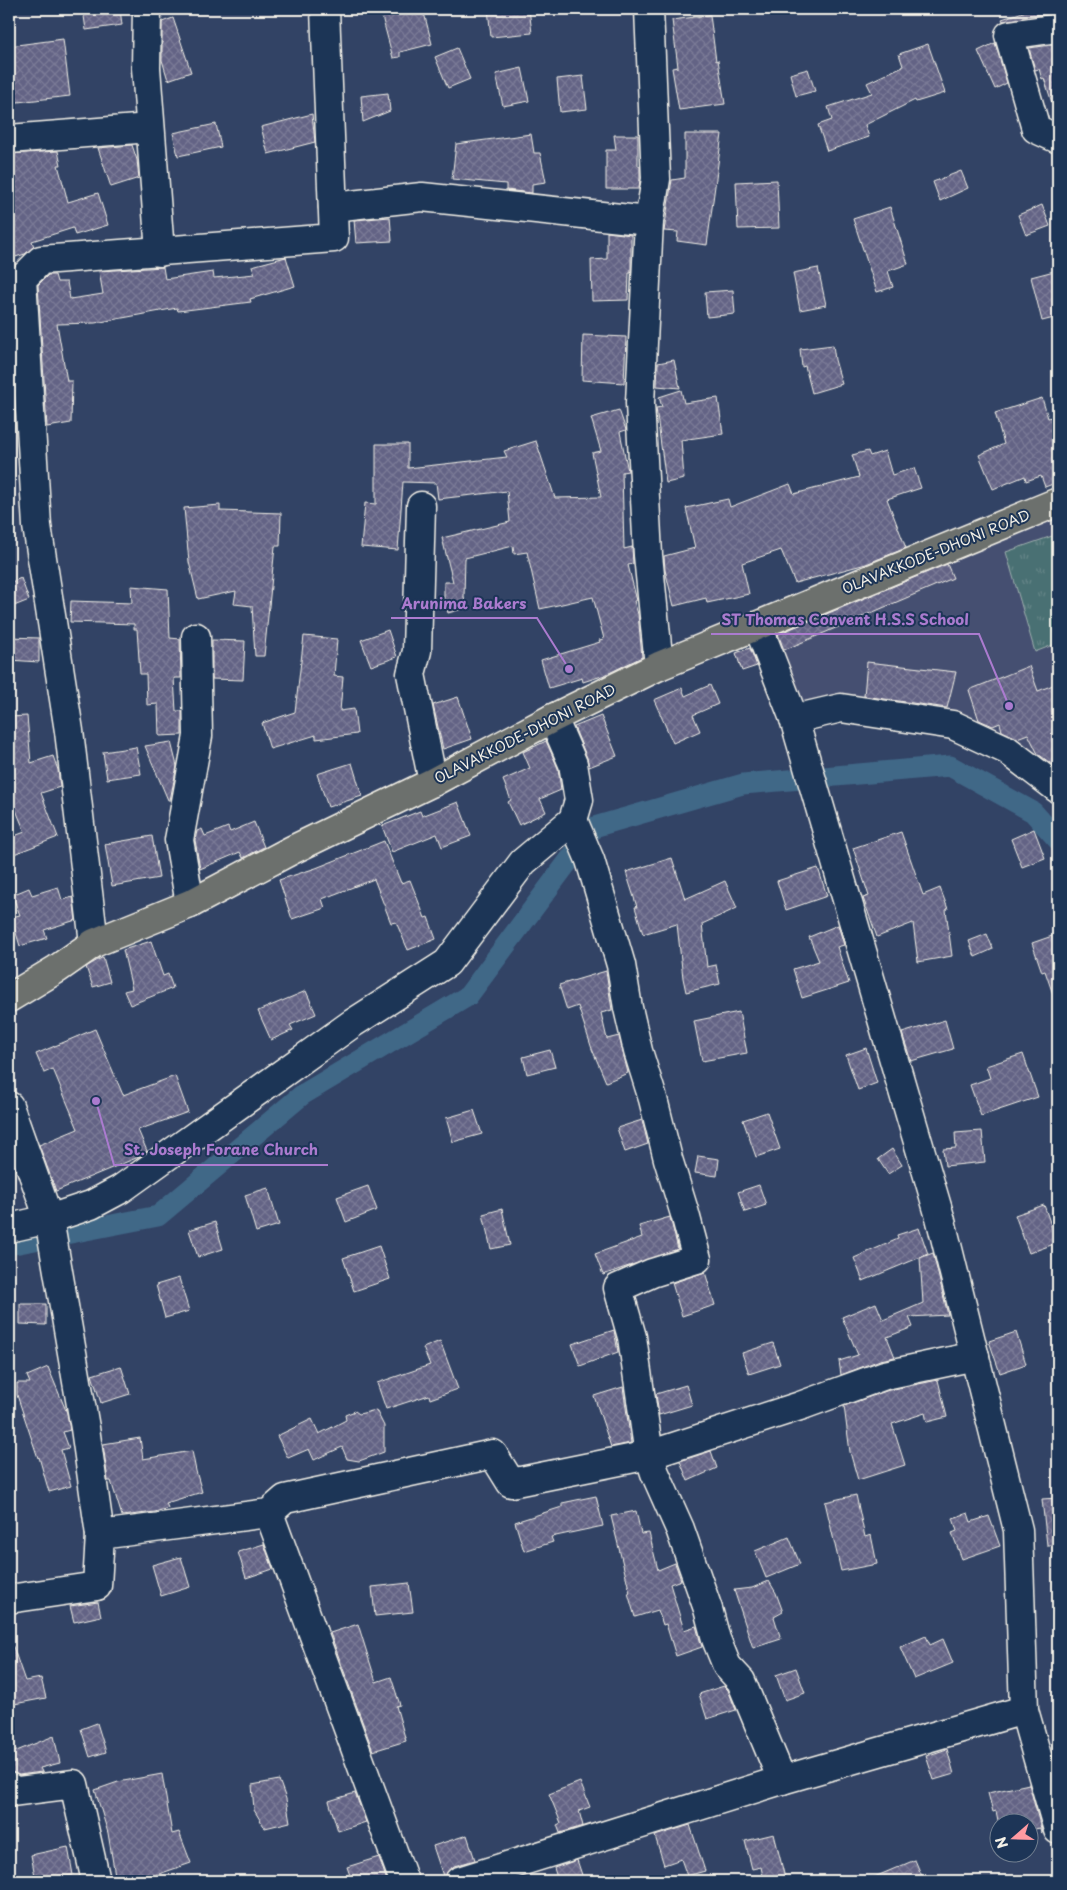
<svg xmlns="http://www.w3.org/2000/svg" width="1067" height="1890" viewBox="0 0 1067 1890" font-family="'Playpen Sans',sans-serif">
  <defs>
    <pattern id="park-tufts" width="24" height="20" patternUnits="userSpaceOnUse" patternTransform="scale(1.25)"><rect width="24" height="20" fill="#4a7073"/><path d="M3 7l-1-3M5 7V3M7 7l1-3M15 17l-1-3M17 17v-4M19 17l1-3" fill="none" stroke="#658587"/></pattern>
    <pattern id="building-cross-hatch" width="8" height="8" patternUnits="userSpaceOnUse" patternTransform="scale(1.25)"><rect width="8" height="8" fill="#636385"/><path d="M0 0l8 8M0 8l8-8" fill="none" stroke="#7a7a96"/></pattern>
  </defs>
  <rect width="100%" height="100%" fill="#324365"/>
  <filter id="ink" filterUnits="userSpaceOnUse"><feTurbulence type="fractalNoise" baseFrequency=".02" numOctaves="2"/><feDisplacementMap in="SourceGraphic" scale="10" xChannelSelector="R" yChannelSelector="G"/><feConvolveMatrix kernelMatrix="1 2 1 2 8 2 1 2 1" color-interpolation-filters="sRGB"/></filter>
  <g filter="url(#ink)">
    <!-- built -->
    <polygon fill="#455071" points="1058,502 1058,789 953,725 794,719 758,626"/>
    <!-- park -->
    <polygon fill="url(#park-tufts)" stroke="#9fb0ae" points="1058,534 1058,643 1035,652 1006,552"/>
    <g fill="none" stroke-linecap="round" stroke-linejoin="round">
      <!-- canal -->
      <polyline stroke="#406787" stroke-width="21" points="9,1245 158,1216 302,1095 468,996 594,827 743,784 950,766 1033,812 1058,840"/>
    </g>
    <!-- building -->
    <g fill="url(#building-cross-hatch)" stroke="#f4f1e8">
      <polygon points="83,9 120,9 122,25 86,30"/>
      <polygon points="380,9 398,9 398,15 423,9 432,44 400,52 400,57 393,58"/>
      <polygon points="488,9 529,9 532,33 491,37"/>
      <polygon points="1032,9 1058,9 1058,13 1003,21 1002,19"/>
      <polygon points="710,15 716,61 718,60 725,104 679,110 672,68 678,67 672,20"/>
      <polygon points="173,18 191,72 168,80 162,60 162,22"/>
      <polygon points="63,39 70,96 9,103 9,46"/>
      <polygon points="995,43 1007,83 995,89 978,51"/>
      <polygon points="928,44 945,93 916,102 915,100 865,125 869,137 827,151 818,125 832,120 828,107 872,93 867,83 903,66 899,54"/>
      <polygon points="1058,44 1058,111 1055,112 1044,78 1042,79 1039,69 1035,70 1029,48"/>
      <polygon points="457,48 470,79 448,88 435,57"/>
      <polygon points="522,68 529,101 503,106 496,74"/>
      <polygon points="808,69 815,91 796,96 790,74"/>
      <polygon points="583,76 587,109 560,112 557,79"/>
      <polygon points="388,93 390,111 363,122 361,96"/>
      <polygon points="312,114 315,142 268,154 261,127"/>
      <polygon points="216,124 221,147 178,156 173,133"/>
      <polygon points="531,134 534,153 540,153 546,182 532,184 532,193 506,190 506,184 452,179 456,144"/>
      <polygon points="685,134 722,134 707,245 677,241 678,232 664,231 672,180 685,178"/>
      <polygon points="614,135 638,135 638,166 640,166 640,178 639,189 606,189 606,150 616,150"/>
      <polygon points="132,145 137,160 139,178 111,187 98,148"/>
      <polygon points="58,151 61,165 58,165 68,202 98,193 108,225 75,235 73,228 32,241 34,247 25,254 9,259 9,154"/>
      <polygon points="961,171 968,188 940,201 933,182"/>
      <polygon points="777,180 779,228 738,229 736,182"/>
      <polygon points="1042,205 1050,226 1026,235 1018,215"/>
      <polygon points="890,207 908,264 888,271 893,287 877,292 853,219"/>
      <polygon points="390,217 392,241 356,243 354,220"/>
      <polygon points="607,232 631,235 631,273 629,273 628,300 592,301 591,260 607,259"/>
      <polygon points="286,257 295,286 250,299 251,302 178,311 177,308 95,323 57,324 67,381 72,381 71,423 47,427 38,285 48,275 55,275 57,282 67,282 70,299 103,294 99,271 163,267 165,279 213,272 214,278 255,274 252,266"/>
      <polygon points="818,268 826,305 800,310 793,273"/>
      <polygon points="1058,270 1058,317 1042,321 1031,277"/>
      <polygon points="733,290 735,314 707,317 705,292"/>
      <polygon points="583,335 626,337 624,383 582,380"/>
      <polygon points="833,345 835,360 842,384 812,393 805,366 802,367 800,349"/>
      <polygon points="674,360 680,388 657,386 658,363"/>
      <polygon points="681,390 684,403 718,398 723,434 681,440 684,479 666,483 656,408 662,407 659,397"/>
      <polygon points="1042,398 1048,418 1058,415 1058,482 1045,487 1041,476 1026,481 1025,476 993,489 979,455 1004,444 995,413"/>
      <polygon points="619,410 626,430 620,432 628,471 622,472 624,549 632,547 633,564 628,565 636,597 637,600 634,601 638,614 642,657 605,675 583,682 582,678 549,688 541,660 600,642 599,640 604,639 593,597 540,609 527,552 514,554 513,546 465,558 464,597 466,608 448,613 444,599 444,582 453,582 442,538 510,522 507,491 438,499 436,483 403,482 398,550 361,547 365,503 376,504 376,444 408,444 408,468 507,457 504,451 536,441 555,498 601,497 592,453 601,451 591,418"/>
      <polygon points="868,451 870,456 885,451 892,475 914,468 921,488 887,499 906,548 866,564 795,583 781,550 742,563 749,594 707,603 706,598 674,606 665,570 664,556 695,548 686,508 728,499 730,507 790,484 794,494 859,477 852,455"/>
      <polygon points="220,505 220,511 281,513 280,546 275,546 264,656 255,656 252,606 234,604 236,591 198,599 189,562 184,508"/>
      <polygon points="947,564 953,578 784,650 778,634"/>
      <polygon points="21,578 29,600 9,608 9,583"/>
      <polygon points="131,586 168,589 170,638 180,639 181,678 174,678 176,711 182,711 182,735 159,736 158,704 147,705 146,674 140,674 137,629 134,629 134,624 70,622 71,601 132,603"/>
      <polygon points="388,630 397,657 371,666 361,640"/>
      <polygon points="304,636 337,639 334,676 343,677 340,711 354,709 357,734 316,739 316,735 270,749 262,723 295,712"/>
      <polygon points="9,637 39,638 39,662 9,660"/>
      <polygon points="212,640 245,641 243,680 212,679"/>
      <polygon points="750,648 757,666 742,671 736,653"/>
      <polygon points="867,662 956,672 947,708 864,696"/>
      <polygon points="1029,666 1038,691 1058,683 1058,763 1053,765 1038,754 1028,734 1017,738 1002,731 1000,723 993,726 979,720 969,690"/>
      <polygon points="710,685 718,704 693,715 700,731 673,743 654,700 682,688 685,696"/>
      <polygon points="458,697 472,739 443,749 433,705"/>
      <polygon points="27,716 31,763 53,756 58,770 60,787 41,793 58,837 14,854 9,838 25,832 13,803 9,804 9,786 13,785 10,751 9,751 9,717"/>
      <polygon points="601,716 617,756 589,767 587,758 574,727"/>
      <polygon points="546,741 558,768 561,790 540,799 546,812 519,825 508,802 511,800 503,780 530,768 523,752"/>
      <polygon points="171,742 177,766 170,800 168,800 145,746"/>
      <polygon points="136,747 141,774 107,779 103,752"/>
      <polygon points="352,763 362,796 328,807 317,774"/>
      <polygon points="458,802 471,836 442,847 437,834 392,852 382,826 420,811 422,816"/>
      <polygon points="254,822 264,847 243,858 240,852 200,869 195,840 197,831 202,829 205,836 228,827 230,832"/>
      <polygon points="1034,829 1045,858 1022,867 1011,839"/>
      <polygon points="901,832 923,895 940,888 948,909 946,910 952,956 918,962 913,923 877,937 863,898 869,896 853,848"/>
      <polygon points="152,836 159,878 112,886 105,844"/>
      <polygon points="384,841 401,883 410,880 425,918 428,917 436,939 408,950 396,922 391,923 374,879 322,899 325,908 292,919 279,880 316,868"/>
      <polygon points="672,858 685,899 725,881 737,908 702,924 707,967 716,965 720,984 686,992 683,978 677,924 643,934 635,907 637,907 626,872"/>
      <polygon points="818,868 827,896 786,910 777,881"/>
      <polygon points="58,887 62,900 73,897 76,920 44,930 47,938 20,946 11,917 20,915 12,895 29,888 32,895"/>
      <polygon points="838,925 844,945 837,947 849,983 802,998 793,969 819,961 809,937"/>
      <polygon points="987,934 993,949 975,957 969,941"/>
      <polygon points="1058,934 1058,999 1055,1000 1045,971 1042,972 1032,943"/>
      <polygon points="151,941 163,976 168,974 173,988 130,1005 124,991 132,989 123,950"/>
      <polygon points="103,957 110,982 93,987 86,967"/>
      <polygon points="606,971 612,1010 601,1013 607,1039 619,1036 628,1073 606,1082 592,1049 578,1006 567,1010 559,985"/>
      <polygon points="306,991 316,1014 290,1025 293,1030 271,1040 258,1011"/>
      <polygon points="739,1012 747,1053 702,1061 694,1021"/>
      <polygon points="945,1020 953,1049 911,1061 902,1033"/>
      <polygon points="95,1029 123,1095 175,1076 188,1112 138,1130 147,1151 141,1156 56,1191 39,1145 78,1129 53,1069 44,1073 36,1054"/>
      <polygon points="866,1048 877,1083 858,1090 846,1055"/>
      <polygon points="550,1050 555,1067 527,1074 523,1057"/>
      <polygon points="1023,1054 1038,1097 981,1116 970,1085 990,1078 986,1066"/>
      <polygon points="474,1110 482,1134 453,1142 446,1118"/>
      <polygon points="767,1112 780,1149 756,1157 743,1120"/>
      <polygon points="642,1120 648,1144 625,1152 617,1128"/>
      <polygon points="982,1131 985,1162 945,1166 943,1149 956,1148 955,1133"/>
      <polygon points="892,1149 902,1165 888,1174 878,1159"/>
      <polygon points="698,1156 719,1159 717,1176 695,1173"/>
      <polygon points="759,1185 766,1205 745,1212 738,1192"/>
      <polygon points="368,1186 377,1210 346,1222 337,1197"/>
      <polygon points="268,1188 279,1225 256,1232 245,1195"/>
      <polygon points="1044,1205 1057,1243 1029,1253 1015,1215"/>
      <polygon points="502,1209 510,1245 491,1249 483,1214"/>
      <polygon points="670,1217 678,1249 603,1275 595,1254 642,1237 639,1226"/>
      <polygon points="215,1222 223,1249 198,1257 189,1230"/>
      <polygon points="919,1228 928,1254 863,1281 854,1258 898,1239 897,1235"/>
      <polygon points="379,1246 390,1279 354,1291 343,1258"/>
      <polygon points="933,1253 948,1315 909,1317 913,1327 887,1337 895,1357 880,1360 841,1375 839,1361 858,1355 842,1317 876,1303 883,1320 923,1303 920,1258"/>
      <polygon points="705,1272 715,1305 682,1316 672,1283"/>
      <polygon points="179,1278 189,1311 165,1318 156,1285"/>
      <polygon points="20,1304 46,1304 46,1325 20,1324"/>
      <polygon points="614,1330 618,1352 580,1366 572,1344"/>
      <polygon points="1016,1332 1026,1364 1000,1373 989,1341"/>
      <polygon points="440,1341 458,1389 430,1399 429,1395 386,1409 377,1383 430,1365 423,1348"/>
      <polygon points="773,1343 780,1364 749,1374 742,1353"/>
      <polygon points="121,1366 130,1394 101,1403 92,1375"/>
      <polygon points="48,1367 67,1413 70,1430 63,1432 69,1448 61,1450 71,1486 49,1492 39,1457 38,1458 17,1395 17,1383 30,1383 27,1376"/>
      <polygon points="938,1380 947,1417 927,1422 925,1413 892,1424 905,1465 858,1480 850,1452 844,1406 889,1390"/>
      <polygon points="686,1385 692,1405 659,1415 656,1394"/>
      <polygon points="623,1387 631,1443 611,1447 594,1396"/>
      <polygon points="376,1410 384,1426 384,1452 359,1461 347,1459 342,1447 314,1460 309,1449 288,1458 277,1436 312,1419 319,1434 346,1420 345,1415 355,1411 359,1414"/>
      <polygon points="140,1438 143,1459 192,1451 196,1471 202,1492 166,1503 168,1508 155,1512 122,1516 111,1481 108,1481 103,1444"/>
      <polygon points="711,1451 717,1468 688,1481 680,1461"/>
      <polygon points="856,1495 865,1537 871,1535 877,1564 841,1571 825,1502"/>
      <polygon points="596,1496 603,1526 551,1537 553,1542 524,1551 515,1522 562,1507 562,1503"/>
      <polygon points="1058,1498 1058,1545 1047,1545 1042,1499"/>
      <polygon points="636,1511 641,1534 649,1533 658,1570 675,1563 681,1580 670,1584 684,1630 696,1626 702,1647 676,1656 666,1624 663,1625 658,1610 635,1617 628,1593 630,1593 611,1516"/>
      <polygon points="968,1513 971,1522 989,1516 1000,1546 962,1559 952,1533 957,1531 953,1518"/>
      <polygon points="789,1537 800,1564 766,1578 755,1551"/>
      <polygon points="264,1544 273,1569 246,1578 238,1552"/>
      <polygon points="181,1557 190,1587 161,1596 152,1565"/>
      <polygon points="769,1581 776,1593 783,1612 774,1617 781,1639 753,1648 734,1590 752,1588"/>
      <polygon points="409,1583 413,1612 375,1616 372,1587"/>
      <polygon points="98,1602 101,1616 74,1622 70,1606"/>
      <polygon points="358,1624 376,1682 391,1677 400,1705 396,1706 406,1741 373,1751 330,1633"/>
      <polygon points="926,1636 930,1645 943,1639 953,1663 914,1679 900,1647"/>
      <polygon points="12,1644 25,1681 41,1678 46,1698 9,1705 9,1645"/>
      <polygon points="796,1668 805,1693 785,1700 776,1675"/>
      <polygon points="724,1686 728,1690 736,1710 707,1719 699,1694"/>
      <polygon points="97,1723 106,1752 90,1757 81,1729"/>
      <polygon points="54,1736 60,1763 40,1768 42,1772 19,1775 10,1772 9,1754"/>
      <polygon points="947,1749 954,1774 934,1780 926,1756"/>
      <polygon points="162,1774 172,1834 179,1832 191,1863 156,1875 157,1881 116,1881 108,1833 95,1790 118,1782"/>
      <polygon points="279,1780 286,1799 290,1822 265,1828 254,1810 252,1785"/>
      <polygon points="580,1782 590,1807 579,1811 583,1826 560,1833 557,1825 561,1823 549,1794"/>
      <polygon points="1029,1784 1042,1832 1041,1833 1040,1828 1030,1830 1030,1822 1000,1822 1000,1830 996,1811 993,1812 988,1793"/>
      <polygon points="355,1793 366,1822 338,1831 329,1801"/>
      <polygon points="690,1825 705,1871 687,1876 681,1859 664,1865 655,1836"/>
      <polygon points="774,1834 785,1878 764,1881 761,1867 752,1869 745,1841"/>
      <polygon points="467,1835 475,1860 454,1866 443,1876 433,1846"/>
      <polygon points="68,1847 73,1875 36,1881 31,1855"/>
      <polygon points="379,1857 387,1881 352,1881 347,1867"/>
      <polygon points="577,1860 584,1881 558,1881 554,1868"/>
      <polygon points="915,1860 924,1881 865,1881"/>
    </g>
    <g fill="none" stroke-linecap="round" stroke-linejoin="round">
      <!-- minor casing -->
      <g stroke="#f4f1e8" stroke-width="31">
        <g id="minor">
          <polyline points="147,9 146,68 160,252"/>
          <polyline points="649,9 656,179 649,221 640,403 648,555 659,666"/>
          <polyline points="1058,28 1009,35 1036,129 1058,139"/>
          <polyline points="9,139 150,128"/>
          <polyline points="333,207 422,197 649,221"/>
          <polyline points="421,506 417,651 411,674 433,782"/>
          <polyline points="758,626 794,719 940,1217 1018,1530 1024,1710 1058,1830"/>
          <polyline points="794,719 841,708 953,725 1007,750 1058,789"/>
          <polyline points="573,820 590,860 621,965 628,1008 638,1051 653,1099 668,1159 685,1214 697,1259 652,1273 618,1288 632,1337 649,1455 655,1473 680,1529 708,1609 716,1639 727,1666 741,1681 782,1780"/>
          <polyline points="190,904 179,840 198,736 196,637"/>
          <polyline points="94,943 69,731 37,526 22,279 41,260 334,238 325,9"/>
          <polyline points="9,1106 49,1219 91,1205 121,1189 353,1023 447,963 523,862 573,820 579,800 573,764 553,718"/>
          <polyline points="9,1228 49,1219 85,1428 100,1535 97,1586 9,1599"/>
          <polyline points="269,1513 404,1881"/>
          <polyline points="100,1535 269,1513 285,1499 493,1454 511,1483 649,1455 800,1406 885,1375 975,1356"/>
          <polyline points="9,1787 11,1792 74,1784 96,1881"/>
          <polyline points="459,1881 782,1780 1024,1710"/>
        </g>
      </g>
      <!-- major casing -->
      <g stroke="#f4f1e8" stroke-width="31">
        <polyline id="major" points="9,998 57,969 94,943 190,904 292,850 433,782 553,718 659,666 1058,502"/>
      </g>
      <!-- minor -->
      <use href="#minor" stroke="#1d3557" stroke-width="28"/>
      <!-- major -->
      <use href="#major" stroke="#6c706d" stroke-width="28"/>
    </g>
  </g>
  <g text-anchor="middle" stroke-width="4" stroke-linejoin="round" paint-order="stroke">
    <!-- street labels -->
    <g font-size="14" fill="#f4f1e8" stroke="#1d3557">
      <text transform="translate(936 552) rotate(-22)" y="5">OLAVAKKODE-DHONI ROAD</text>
      <text transform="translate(525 734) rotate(-27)" y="5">OLAVAKKODE-DHONI ROAD</text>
    </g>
  </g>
  <!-- callouts -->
  <path fill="none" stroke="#ab7bcf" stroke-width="2" d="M569 669L537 618H391M1009 706L979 634H711M96 1101L114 1165H328"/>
  <g fill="#ab7bcf" stroke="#1d3557" stroke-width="2">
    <circle cx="569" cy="669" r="5"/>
    <circle cx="1009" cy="706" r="5"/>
    <circle cx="96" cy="1101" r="5"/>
  </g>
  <g font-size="15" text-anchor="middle" font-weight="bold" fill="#ab7bcf" stroke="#1d3557" stroke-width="4" stroke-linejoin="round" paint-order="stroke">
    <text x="464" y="609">Arunima Bakers</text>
    <text x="845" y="625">ST Thomas Convent H.S.S School</text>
    <text x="221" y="1155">St. Joseph Forane Church</text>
  </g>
  <!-- margin -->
  <rect width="1067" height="1890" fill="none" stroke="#1d3557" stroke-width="30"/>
  <rect x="15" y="15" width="1037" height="1860" fill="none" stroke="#f4f1e8" stroke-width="2" filter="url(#ink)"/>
  <!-- north arrow -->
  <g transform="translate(1014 1838) rotate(250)"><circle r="24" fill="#1d3557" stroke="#738091"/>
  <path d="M0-4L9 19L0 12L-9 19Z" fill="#ff9aa2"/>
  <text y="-8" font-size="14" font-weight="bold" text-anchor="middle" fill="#f4f1e8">N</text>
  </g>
</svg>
